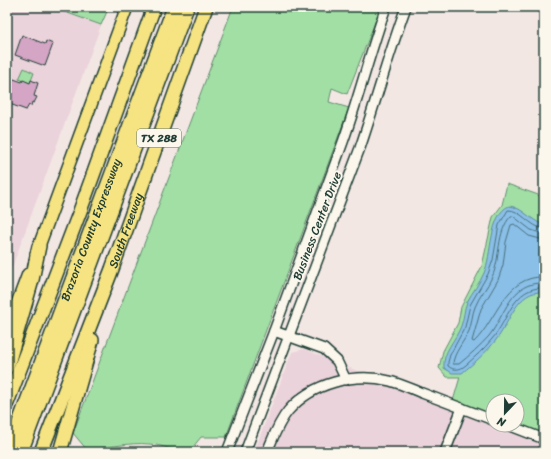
<svg xmlns="http://www.w3.org/2000/svg" width="551" height="459" viewBox="0 0 551 459" font-family="Sriracha,sans-serif">
  <rect width="100%" height="100%" fill="#f3e7e4"/>
  <filter id="ink" filterUnits="userSpaceOnUse"><feTurbulence type="fractalNoise" baseFrequency=".025" numOctaves="2"/><feDisplacementMap in="SourceGraphic" scale="8" xChannelSelector="R" yChannelSelector="G"/><feConvolveMatrix kernelMatrix="1 2 1 2 8 2 1 2 1" color-interpolation-filters="sRGB"/></filter>
  <g filter="url(#ink)">
    <!-- built -->
    <g fill="#ead3db">
      <polygon points="7,7 51,7 101,25 7,281"/>
      <polygon points="304,349 355,370 388,377 493,416 493,425 517,425 544,434 544,452 254,452 292,352"/>
    </g>
    <!-- green -->
    <g fill="#a2dfa5" stroke="#608e6c">
      <polygon points="51,7 109,7 101,25"/>
      <path d="M233,7H381L347,94L332,88L329,102L349,108L226,437H201L189,452C176,452 163,445 149,444C129,442 107,448 87,450L73,433Z"/>
      <polygon points="24,68 34,73 30,83 19,79"/>
      <polygon points="507,184 544,197 544,434 517,424 517,401 493,401 493,415 453,401 460,377 447,377 439,368 443,351 458,323 461,307 482,266 493,217 502,205"/>
    </g>
    <!-- water -->
    <path fill="#8abfe8" stroke="#5f8ba0" d="M509,206C522,207 530,220 544,225V292C516,290 510,323 496,340C487,352 474,363 462,373H452L444,368C442,352 456,340 461,326C464,318 464,309 467,302C472,292 480,283 484,273C492,256 489,214 509,206Z"/>
    <g fill="none" stroke-linecap="round" stroke-linejoin="round">
      <!-- shore -->
      <g stroke="#4a717c" stroke-width="1">
        <path d="M544,229C530,227 520,209 508,210L499,225L493,260L488,274L470,305L465,327L450,355L448,362V366C454,371 460,370 466,365C475,357 484,349 492,339C508,321 513,286 544,288"/>
        <path d="M544,234L531,230L513,216H511C496,232 501,258 492,277C488,287 479,296 475,307C472,314 472,323 469,331C465,340 453,354 453,364H459C469,356 480,346 489,336C505,316 510,281 544,283"/>
        <path d="M544,240L529,236L514,224L511,225L506,242L503,265L498,280L481,309L472,341L474,342C497,320 505,275 544,277"/>
      </g>
    </g>
    <!-- building -->
    <g fill="#d4a5c5" stroke="#1f3d34">
      <polygon points="527,7 544,7 544,14"/>
      <polygon points="22,35 45,44 46,41 53,44 45,66 15,55"/>
      <polygon points="11,78 22,82 23,80 30,83 31,80 38,83 34,96 37,97 34,103 32,102 31,106 29,105 26,110 7,103 7,82 9,83"/>
    </g>
    <g fill="none" stroke-linecap="round" stroke-linejoin="round">
      <!-- minor casing -->
      <g stroke="#1f3d34" stroke-width="12">
        <g id="minor">
          <polyline points="274,331 324,349 337,361 346,380"/>
          <polyline points="508,425 544,439"/>
          <path d="M227,452L274,331L343,142C359,97 370,52 386,7"/>
          <path d="M245,452L360,148C376,101 389,53 406,7"/>
          <path d="M267,452C273,438 278,423 288,411C312,383 354,372 390,381C401,384 412,389 422,393C446,402 469,411 493,420"/>
          <polyline points="445,452 462,408"/>
        </g>
      </g>
      <!-- major casing -->
      <g stroke="#1f3d34" stroke-width="14">
        <g id="major">
          <polyline points="36,254 127,7"/>
          <polyline points="7,330 28,274"/>
        </g>
      </g>
      <!-- highway casing -->
      <g stroke="#1f3d34" stroke-width="16">
        <g id="highway">
          <polyline points="7,367 32,280 39,246"/>
          <polyline points="7,403 80,211 154,7"/>
          <path id="s1" d="M8,452L174,7"/>
          <polyline points="21,452 187,7"/>
          <path id="s2" d="M41,452L112,269L206,7"/>
          <polyline points="60,452 92,340"/>
        </g>
      </g>
      <!-- minor -->
      <use href="#minor" stroke="#fbf7ec" stroke-width="9"/>
      <!-- major -->
      <use href="#major" stroke="#f6e381" stroke-width="11"/>
      <!-- highway -->
      <use href="#highway" stroke="#f6e381" stroke-width="13"/>
    </g>
  </g>
  <g text-anchor="middle" stroke-width="4" stroke-linejoin="round" paint-order="stroke">
    <!-- shield labels -->
    <rect fill="#fbf7ec" stroke="#61756b" stroke-width="1" x="137" y="129" width="44" height="18" rx="3"/>
    <g font-size="11" font-weight="bold" fill="#1f3d34">
      <text x="159" y="142">TX 288</text>
    </g>
    <!-- street labels -->
    <g font-size="12" fill="#1f3d34" stroke="#fbf7ec">
      <text transform="translate(317 226) rotate(-69)" y="4">Business Center Drive</text>
      <text dy="4" stroke="none"><textPath href="#s1" startOffset="237">Brazoria County Expressway</textPath></text>
      <text dy="4" stroke="none"><textPath href="#s2" startOffset="237">South Freeway</textPath></text>
    </g>
  </g>
  <!-- margin -->
  <rect width="551" height="459" fill="none" stroke="#fbf7ec" stroke-width="24"/>
  <rect x="12" y="12" width="527" height="435" fill="none" stroke="#1f3d34" stroke-width="1.5" filter="url(#ink)"/>
  <!-- north arrow -->
  <g transform="translate(505 413) rotate(202)"><circle r="19" fill="#fbf7ec" stroke="#a3ada2"/>
  <path d="M0-3L7 15L0 10L-7 15Z" fill="#1f3d34"/>
  <text y="-6" font-size="11" font-weight="bold" text-anchor="middle" fill="#1f3d34">N</text>
  </g>
</svg>
